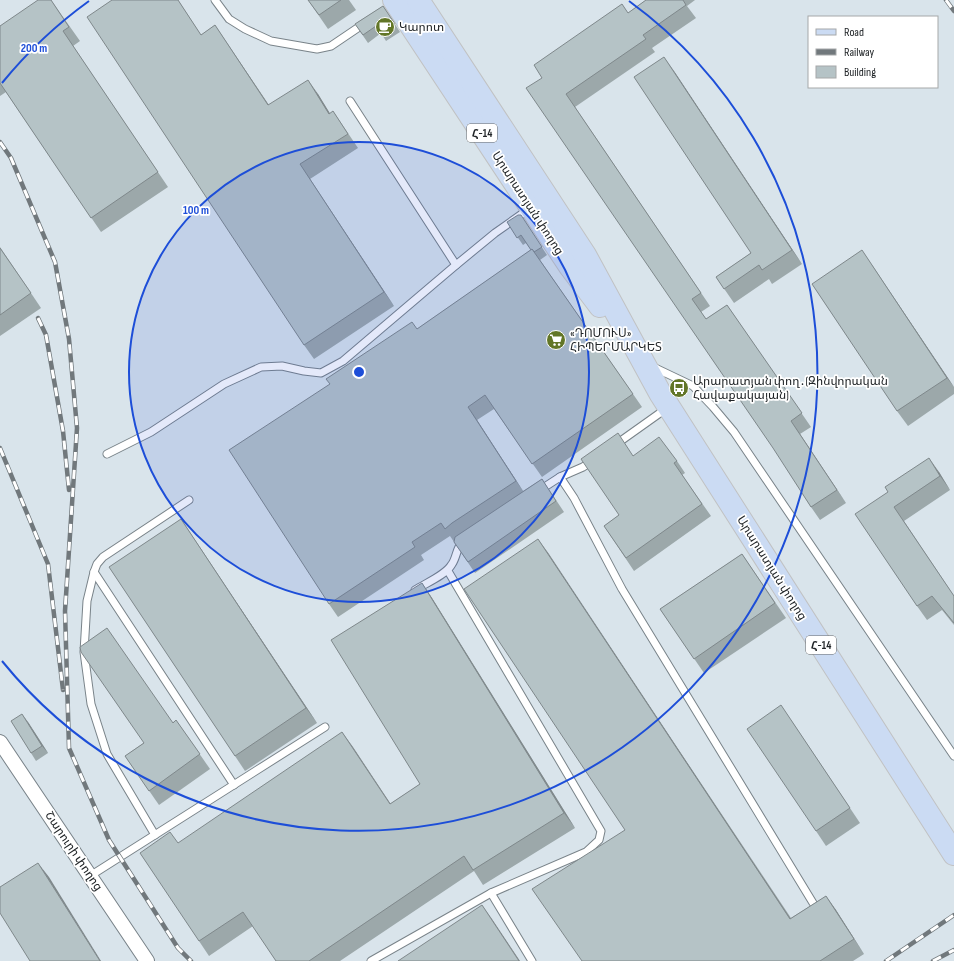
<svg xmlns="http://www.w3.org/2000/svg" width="954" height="961" viewBox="0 0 954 961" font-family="'Sofia Sans Condensed','Noto Sans Armenian',sans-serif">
  <rect width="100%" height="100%" fill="#d9e4eb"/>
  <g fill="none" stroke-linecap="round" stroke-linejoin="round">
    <!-- lane casing -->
    <g stroke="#798389" stroke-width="9">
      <g id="lane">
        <polyline points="215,0 229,19 245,29 271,41 317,49 331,46 365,23"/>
        <polyline points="350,101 456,265"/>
        <polyline points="651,366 693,386 713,407 734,432 954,756"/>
        <polyline points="615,445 667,408"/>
        <polyline points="107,454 151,432 224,384 261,367 282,366 304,371 321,373 343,361 456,265 495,233 529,209"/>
        <polyline points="592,461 583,467 560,477 574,498 622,589 813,903"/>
        <polyline points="540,490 560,477"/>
        <polyline points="94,572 234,785"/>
        <path d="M415,590C426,583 446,575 452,564C457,557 456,548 463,541"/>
        <polyline points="155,835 107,754 91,704 84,652 87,601 94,572 97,564 103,557 189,500"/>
        <polyline points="90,876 325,727"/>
        <polyline points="491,893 532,961"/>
        <polyline points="371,961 491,893 586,852 599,840 601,831 448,571"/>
      </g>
    </g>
    <!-- street casing -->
    <g stroke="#798389" stroke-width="16">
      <polyline id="street" points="0,742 147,961"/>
    </g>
    <!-- primary casing -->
    <g stroke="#c1c2c3" stroke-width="24">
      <g id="primary">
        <polyline points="394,0 569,265 600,306"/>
        <polyline points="418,0 585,255 660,393 954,854"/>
      </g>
    </g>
    <!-- lane -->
    <use href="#lane" stroke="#fff" stroke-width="7"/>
    <!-- street -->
    <use href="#street" stroke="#fff" stroke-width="14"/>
    <!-- primary -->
    <use href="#primary" stroke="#cbdbf3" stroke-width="22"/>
    <!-- rail casing -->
    <g stroke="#71787c" stroke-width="4.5">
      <g id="rail">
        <polyline points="946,0 954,11"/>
        <polyline points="0,142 11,158 55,262 69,339 77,428 65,611 69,748 109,840 178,948 191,961"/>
        <polyline points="38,318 46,335 63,431 69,490"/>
        <polyline points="0,448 48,564 63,690"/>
        <polyline points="886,961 954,915"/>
        <polyline points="933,961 954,950"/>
      </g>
    </g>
    <!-- rail -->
    <use href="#rail" stroke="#fff" stroke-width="3" stroke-dasharray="9" stroke-linecap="butt"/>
  </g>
  <!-- wall -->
  <g fill="#9ca8aa">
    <polygon points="51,0 80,41 73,46 168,187 101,232 6,92 0,96 0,26"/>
    <polygon points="178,0 201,35 215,25 269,105 318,94 330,114 333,111 358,148 310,179 394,306 314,359 304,345"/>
    <polygon points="308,0 349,0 356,10 328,29"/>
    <polygon points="646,0 695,0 687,6 696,18 652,48 655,52 575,107 710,306 701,312 706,319 727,305 811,427 800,434 846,503 820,520 811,507 542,78 628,13"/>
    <polygon points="383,6 400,32 386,41 381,33 368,43 355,24"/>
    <polygon points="674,71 802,264 772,284 769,279 734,303 716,277 751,253"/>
    <polygon points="507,222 526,223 547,255 540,260 642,407 542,477 494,409 477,420 523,491 542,479 564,512 475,573 450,536 421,555 424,560 338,617 329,604 417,329 531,250 526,243 523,245"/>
    <polygon points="0,247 41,308 0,336"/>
    <polygon points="872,265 954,387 954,394 908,426 897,411"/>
    <polygon points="633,456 677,461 685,473 682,475 711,516 634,571 604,526 619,515"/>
    <polygon points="939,472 950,490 904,521 954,596 954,625 942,610 927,620 917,606 888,492"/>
    <polygon points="181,519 317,723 245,771 235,756"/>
    <polygon points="538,539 791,918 826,896 836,910 864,954 853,961 582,961 625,830"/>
    <polygon points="742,554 786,618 704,673 660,609"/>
    <polygon points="422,583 432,598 575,828 483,885 474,871 340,961 276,961 253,926 209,956 199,941 342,732 390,804 420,784"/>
    <polygon points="176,720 210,769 159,805 125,756"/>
    <polygon points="791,720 860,823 826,846 816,831"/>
    <polygon points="28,722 48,753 36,761 31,753"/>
  </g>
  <!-- shaded-wall -->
  <g fill="#7f888b">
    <polygon points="215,25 225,40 278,119 268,105"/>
    <polygon points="664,57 674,71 802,264 792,250"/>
    <polygon points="308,80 318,94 339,128 329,114"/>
    <polygon points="300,164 310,179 394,306 384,292"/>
    <polygon points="862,250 872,265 954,387 947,378"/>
    <polygon points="468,407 477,420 525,494 516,481"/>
    <polygon points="791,421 800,434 846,503 837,490"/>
    <polygon points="929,458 939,472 950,490 940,476"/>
    <polygon points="181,519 317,723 306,708"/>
    <polygon points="538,539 549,554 800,933 790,919"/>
    <polygon points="422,583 432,598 575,828 564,813"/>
    <polygon points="22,714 28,722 48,753 42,746"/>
    <polygon points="342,732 353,747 400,818 390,804"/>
    <polygon points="38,863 49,877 101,961 100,961"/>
    <polygon points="826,896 836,910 864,954 854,939"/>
    <polygon points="482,905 492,919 520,961 519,961"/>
  </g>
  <!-- building -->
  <g fill="#b5c3c6" stroke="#7f888b">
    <polygon points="38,0 51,0 69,27 63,31 158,172 91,218 0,83 0,26"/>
    <polygon points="112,0 178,0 201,35 215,25 268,105 308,80 329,114 333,111 348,134 300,164 384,292 304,345 87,17"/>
    <polygon points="308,0 341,0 319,15"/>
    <polygon points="646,0 683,0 686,5 643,35 646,39 566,94 701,293 692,299 706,319 727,305 802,413 791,421 837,490 811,507 773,448 526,88 542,78 534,65 622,4 628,13"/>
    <polygon points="383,6 395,24 381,34 376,26 363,35 355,24"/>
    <polygon points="664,57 792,250 762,270 759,265 724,289 716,277 751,253 634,77"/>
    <polygon points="518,215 521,215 542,247 534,252 532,249 531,250 521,235 517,238 507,222"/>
    <polygon points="0,248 31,293 0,315"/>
    <polygon points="532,249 633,394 532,464 485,395 468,407 516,481 452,523 445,529 441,523 412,542 415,547 329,604 229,450 330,384 326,379 412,322 417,329"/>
    <polygon points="862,250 947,378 897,411 812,284"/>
    <polygon points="618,433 633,456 659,437 677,461 674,463 702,504 626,558 604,526 619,515 581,459"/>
    <polygon points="929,458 940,476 894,507 954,596 954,623 932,596 917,606 855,514 888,492 885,487"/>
    <polygon points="542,479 556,501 468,562 454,542 455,537"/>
    <polygon points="181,519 306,708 235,756 109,567"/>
    <polygon points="538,539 790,919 826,896 854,939 820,961 582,961 532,889 625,830 464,589"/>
    <polygon points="742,554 775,603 694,659 660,609"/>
    <polygon points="422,583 564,813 473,870 464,856 309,961 276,961 243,912 199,941 140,853 170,832 178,843 342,732 390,804 420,784 331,640"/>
    <polygon points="107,628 173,723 176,720 200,754 149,791 125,756 144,743 81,652 80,647"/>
    <polygon points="781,705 850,808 816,831 747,729"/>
    <polygon points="22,714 42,746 31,753 11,721"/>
    <polygon points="38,863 100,961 30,961 0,913 0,887"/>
    <polygon points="482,905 519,961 398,961"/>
  </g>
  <!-- distance rings -->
  <circle cx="359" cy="372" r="230" fill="#1d4ed8" fill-opacity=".12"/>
  <g fill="none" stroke="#1d4ed8" stroke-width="2">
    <circle cx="359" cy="372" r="230"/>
    <path d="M2 83A459 459 0 0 1 89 1M629 1A459 459 0 1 1 2 661"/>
  </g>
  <!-- icons -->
  <defs>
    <g id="cafe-disc" transform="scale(1)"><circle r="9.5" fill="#627627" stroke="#fff"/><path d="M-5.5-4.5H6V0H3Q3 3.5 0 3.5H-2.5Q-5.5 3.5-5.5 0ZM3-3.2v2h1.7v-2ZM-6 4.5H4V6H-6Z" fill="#fff"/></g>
    <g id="supermarket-disc" transform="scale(1)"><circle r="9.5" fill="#627627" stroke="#fff"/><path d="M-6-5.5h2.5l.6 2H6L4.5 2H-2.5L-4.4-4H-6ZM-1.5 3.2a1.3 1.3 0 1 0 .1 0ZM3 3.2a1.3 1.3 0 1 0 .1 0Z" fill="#fff"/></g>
    <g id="bus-disc" transform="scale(1)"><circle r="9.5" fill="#627627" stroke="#fff"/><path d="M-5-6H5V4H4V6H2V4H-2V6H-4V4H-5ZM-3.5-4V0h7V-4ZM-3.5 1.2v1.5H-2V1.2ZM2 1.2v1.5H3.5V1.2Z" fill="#fff"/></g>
  </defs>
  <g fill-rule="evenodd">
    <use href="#cafe-disc" x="385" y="27"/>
    <use href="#supermarket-disc" x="556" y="340"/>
    <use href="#bus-disc" x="679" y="388"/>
  </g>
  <g text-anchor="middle" stroke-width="3.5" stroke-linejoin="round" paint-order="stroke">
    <!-- shield labels -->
    <g fill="#fff" stroke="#646668" stroke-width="1">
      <rect x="467" y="124" width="30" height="18" rx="3"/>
      <rect x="806" y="636" width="30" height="18" rx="3"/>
    </g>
    <g font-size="11" font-weight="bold" fill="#212528">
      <text x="482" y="137">Հ-14</text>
      <text x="821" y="649">Հ-14</text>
    </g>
    <!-- poi labels -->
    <g font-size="12" fill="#212528" stroke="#fff" text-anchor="start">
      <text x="399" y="31">Կարոտ</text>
      <text x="570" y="337">«ԴՈՄՈՒՍ»<tspan x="570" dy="14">ՀԻՊԵՐՄԱՐԿԵՏ</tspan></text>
      <text x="693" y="385">Արարատյան փող․(Զինվորական<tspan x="693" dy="14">Հավաքակայան)</tspan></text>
    </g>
    <!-- street labels -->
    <g font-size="12" fill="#212528" stroke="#fff">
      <text transform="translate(528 203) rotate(57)" y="4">Արարատյան փողոց</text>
      <text transform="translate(772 568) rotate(58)" y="4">Արարատյան փողոց</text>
      <text transform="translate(74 851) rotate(56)" y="4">Շարուրի փողոց</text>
    </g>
  </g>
  <circle cx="359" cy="372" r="6" fill="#1d4ed8" stroke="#fff" stroke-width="2"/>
  <g font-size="12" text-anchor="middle" font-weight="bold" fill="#1d4ed8" stroke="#fff" stroke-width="3.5" stroke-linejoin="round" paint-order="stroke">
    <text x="34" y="52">200 m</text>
    <text x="196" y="214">100 m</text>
  </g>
  <!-- legend -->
  <rect x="808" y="16" width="130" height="72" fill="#ffffff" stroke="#a6a8a9"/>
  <rect x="816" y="29" width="20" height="6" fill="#cbdbf3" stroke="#a6a8a9"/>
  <text x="844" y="36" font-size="12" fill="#212528">Road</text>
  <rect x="816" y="49" width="20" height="6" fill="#71787c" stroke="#a6a8a9"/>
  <text x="844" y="56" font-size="12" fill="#212528">Railway</text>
  <rect x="816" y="66" width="20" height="12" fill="#b5c3c6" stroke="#a6a8a9"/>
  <text x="844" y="76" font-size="12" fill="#212528">Building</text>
</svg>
